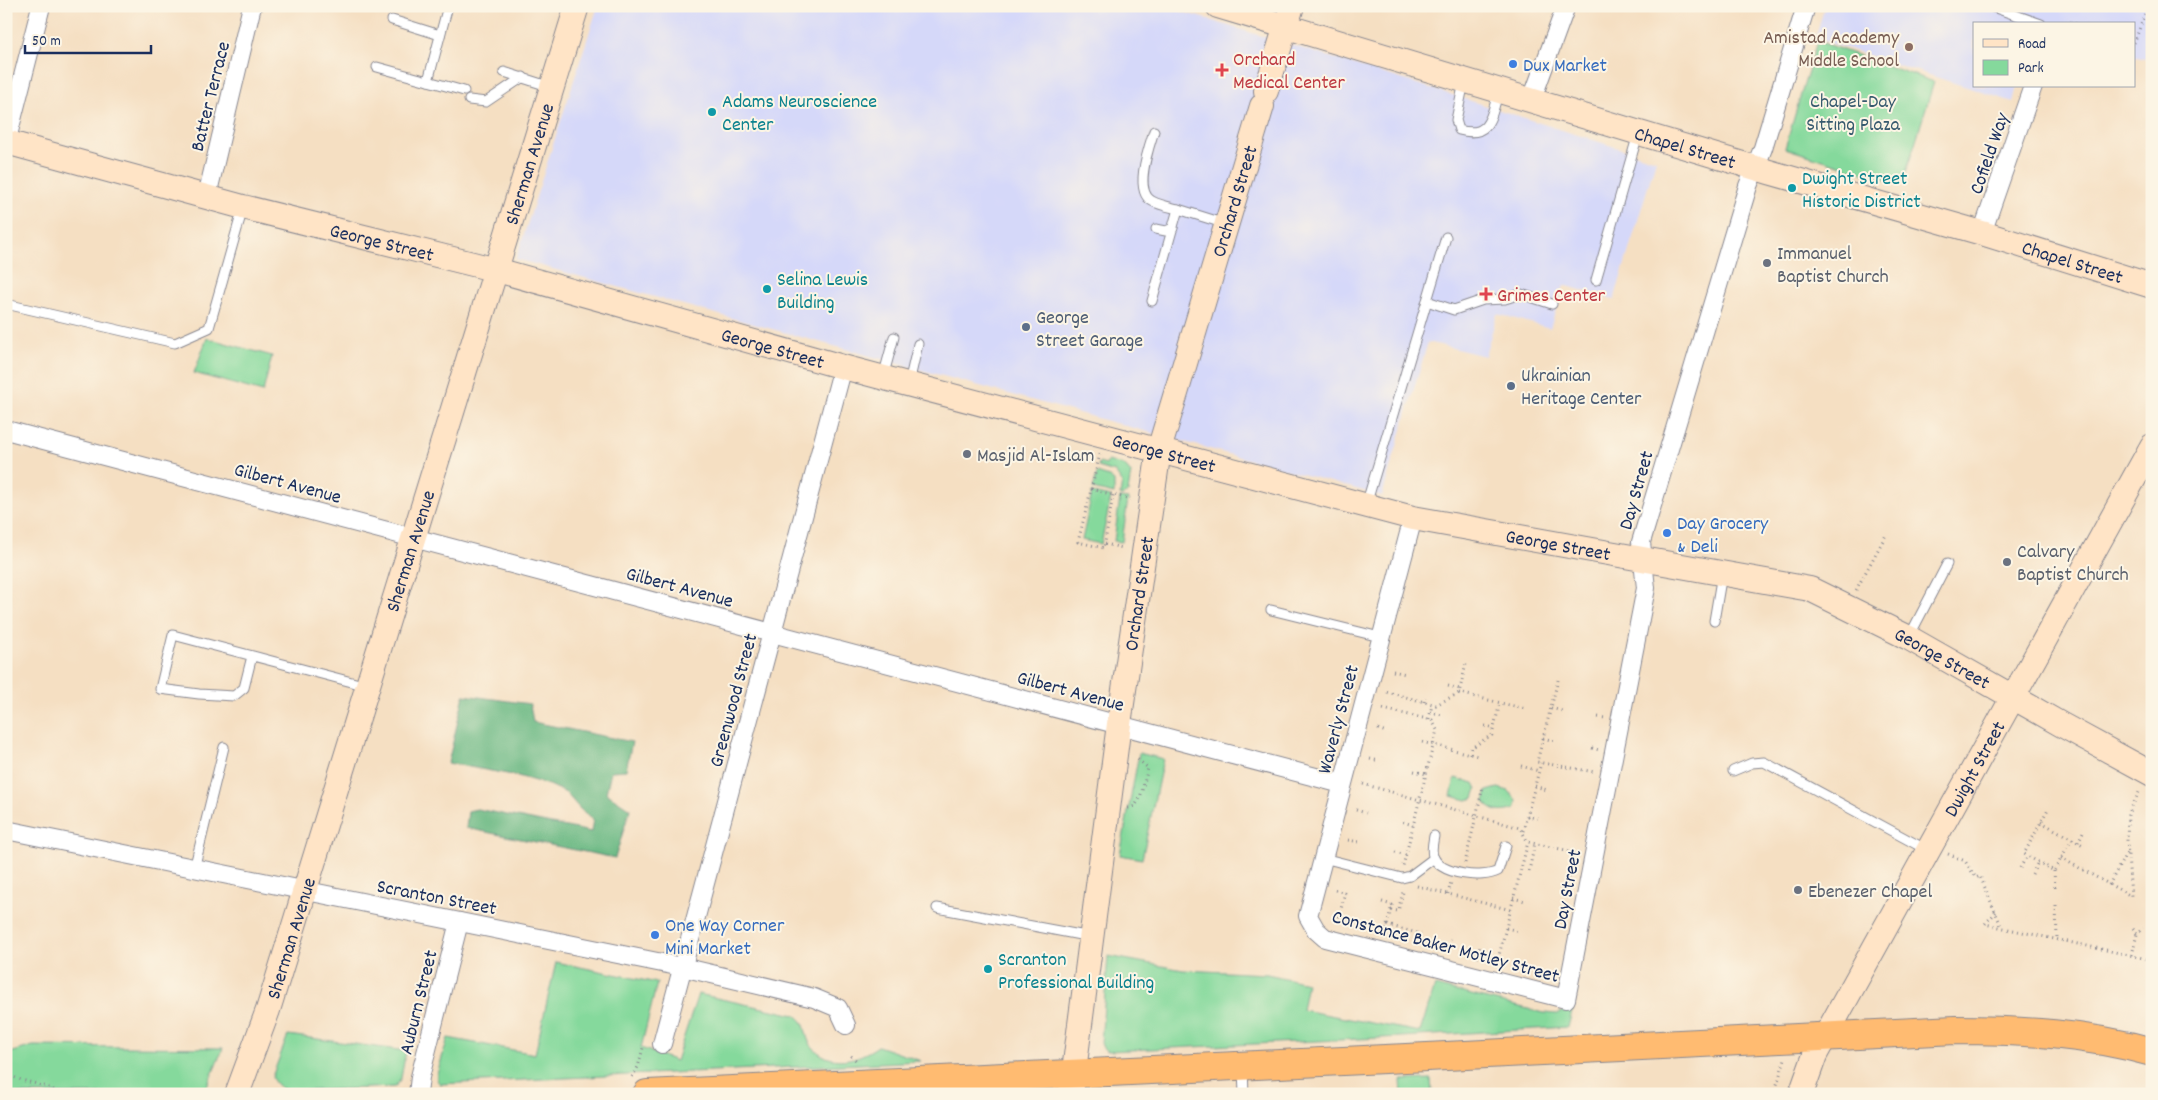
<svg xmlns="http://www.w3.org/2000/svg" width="2158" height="1100" viewBox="0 0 2158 1100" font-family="Dekko,sans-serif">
  <rect width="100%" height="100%" fill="#fcf5e5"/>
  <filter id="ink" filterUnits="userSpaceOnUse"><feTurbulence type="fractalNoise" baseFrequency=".02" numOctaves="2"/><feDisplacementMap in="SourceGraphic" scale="10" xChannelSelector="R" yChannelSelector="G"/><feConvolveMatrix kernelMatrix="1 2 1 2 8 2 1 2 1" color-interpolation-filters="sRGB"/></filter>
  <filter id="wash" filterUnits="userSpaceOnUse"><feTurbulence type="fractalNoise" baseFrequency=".0096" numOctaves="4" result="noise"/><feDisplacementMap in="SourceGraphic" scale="20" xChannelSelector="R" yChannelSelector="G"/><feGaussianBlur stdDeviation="1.12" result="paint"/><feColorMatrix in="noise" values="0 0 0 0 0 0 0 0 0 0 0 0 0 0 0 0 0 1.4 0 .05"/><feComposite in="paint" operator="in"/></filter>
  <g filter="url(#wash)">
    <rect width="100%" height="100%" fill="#f5dfc2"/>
    <!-- built -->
    <g fill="#d5d8f9">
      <polygon points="598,6 1164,6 1427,87 1656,160 1614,300 1564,285 1550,328 1497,314 1485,356 1428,342 1382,496 516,259"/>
      <polygon points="1825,6 2152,6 2152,61 2134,56 2134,24 1974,24 1974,86 2017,86 2013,102 1815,38"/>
    </g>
    <!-- green -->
    <g fill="#85d99c" stroke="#50847d">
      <polygon points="1817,41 1934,82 1902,185 1785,148"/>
      <polygon points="207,338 272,356 263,392 194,373"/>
      <polygon points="1108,461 1125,466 1131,473 1128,492 1122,496 1120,495 1122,482 1115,472 1098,467 1099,463 1106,465"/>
      <polygon points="1097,473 1109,477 1114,481 1114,494 1093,489"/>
      <polygon points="1092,493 1111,497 1101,544 1082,540"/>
      <polygon points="1120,498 1128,499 1122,542 1114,541"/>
      <polygon points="1139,753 1163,759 1142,859 1120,855"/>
      <polygon points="1455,778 1474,783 1477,789 1474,798 1467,800 1451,796"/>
      <path d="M1498,788L1509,791L1517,801L1515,809C1501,813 1494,813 1484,802L1487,791Z"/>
      <polygon points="1108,956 1183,970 1267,974 1307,983 1302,1010 1420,1032 1435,986 1544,1013 1557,1014 1573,1008 1568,1027 1401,1037 1108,1051 1103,1048 1101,1043"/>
      <path d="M556,962L657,983L641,1048L676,1061L698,994L795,1015C809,1024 803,1034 811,1045C829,1068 857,1061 878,1046L921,1061L440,1084L437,1080V1074L448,1038L535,1054Z"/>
      <path d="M288,1035L406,1051L401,1078L395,1087L292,1091C282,1089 276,1087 272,1077Z"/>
      <polygon points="33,1046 223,1048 204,1094 6,1094 6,1054"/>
      <polygon points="1431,1079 1432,1094 1402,1094 1401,1080"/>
      <polygon points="1036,1090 1038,1094 948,1094"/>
    </g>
    <!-- forest -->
    <polygon fill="#6cb984" stroke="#447471" points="464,695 530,704 533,722 632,742 626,770 611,771 606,793 630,809 615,858 466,828 468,811 477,809 591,832 593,819 580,809 566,793 552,786 518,776 448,763"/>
  </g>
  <g filter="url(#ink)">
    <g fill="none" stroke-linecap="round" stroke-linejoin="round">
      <!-- lane casing -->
      <g stroke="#888790" stroke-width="11">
        <g id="lane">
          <polyline points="448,6 428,81 464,91"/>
          <polyline points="1990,6 2041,24"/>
          <polyline points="392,20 440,35"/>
          <polyline points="377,67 428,81"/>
          <polyline points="504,72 551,87"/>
          <path d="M1464,82L1456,120L1459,130C1491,139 1491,115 1499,90"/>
          <polyline points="469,100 486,102 523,77"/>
          <path d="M1154,131C1149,147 1133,191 1152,201C1159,205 1170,207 1178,209"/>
          <polyline points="1156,229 1166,231 1173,228"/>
          <polyline points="1596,280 1638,134"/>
          <polyline points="1152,301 1178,209 1226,224"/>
          <polyline points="1427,301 1454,310 1483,300 1505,299 1521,294 1552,304"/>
          <polyline points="6,304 175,343 209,328 243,208"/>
          <polyline points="883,377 894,337"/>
          <polyline points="909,383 918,344"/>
          <polyline points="1366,505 1446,237"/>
          <polyline points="1271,610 1380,637"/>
          <polyline points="1714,621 1722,574"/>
          <polyline points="1909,637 1947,564"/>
          <path d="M252,656L244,688L234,696L199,694L160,689L173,635C238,652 302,669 367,686"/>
          <polyline points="1733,771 1752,763 1764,762 1927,850"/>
          <path d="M1434,836C1433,842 1431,850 1433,856C1440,875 1483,879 1498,871L1506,846"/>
          <polyline points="1323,858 1402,878 1410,876 1434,858"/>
          <polyline points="194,869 224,747"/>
          <polyline points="937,908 1091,937"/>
          <polyline points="1243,1068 1244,1094"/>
        </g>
      </g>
      <!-- street casing -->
      <g stroke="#888790" stroke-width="20">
        <g id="street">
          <polyline points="1532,99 1566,6"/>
          <polyline points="6,143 41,6"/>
          <polyline points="207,196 252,6"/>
          <polyline points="1982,233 2033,86"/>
          <polyline points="6,430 1342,784"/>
          <polyline points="1413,518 1308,916 1316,930 1325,938 1566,999 1646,588 1641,542 1748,186 1763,148 1806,6"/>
          <polyline points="6,830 682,967 814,998 838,1008 846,1025"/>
          <polyline points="662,1044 843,367"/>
          <polyline points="418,1094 420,1077 459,922"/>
        </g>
      </g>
      <!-- secondary casing -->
      <g stroke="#888790" stroke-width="26">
        <g id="secondary">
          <path id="s1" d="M1218,6L1769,172L1982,233L2152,286"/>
          <polyline points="1266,91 1292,6"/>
          <path id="s2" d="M6,142L243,207L497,270L843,367L1413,518L1810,589L1909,638L2062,725L2152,774"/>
          <path id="s3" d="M237,1094L268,1010L577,6"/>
          <path id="s4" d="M1071,1094L1119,724L1159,450L1262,106"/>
          <path id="s5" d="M1801,1094L1815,1055L2152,446"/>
        </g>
      </g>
      <!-- highway casing -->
      <g stroke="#888790" stroke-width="30">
        <path id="highway" d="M647,1094L1427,1057L1955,1030C2021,1030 2088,1034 2152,1052"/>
      </g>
      <!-- path -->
      <g stroke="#888790" stroke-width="3" stroke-dasharray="1 4" stroke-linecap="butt">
        <polyline points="2070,22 2077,24"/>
        <polyline points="2134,43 2148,6"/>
        <polyline points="1100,454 1078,542 1104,548 1113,495"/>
        <polyline points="1091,489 1130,499"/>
        <polyline points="1105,544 1123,548"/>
        <polyline points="1856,590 1886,535"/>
        <polyline points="1393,671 1406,674"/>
        <polyline points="1558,680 1537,762 1595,772"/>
        <polyline points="1448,686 1460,689"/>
        <polyline points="1387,692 1436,705 1459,693 1466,664"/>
        <polyline points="1459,693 1526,709"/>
        <polyline points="1424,702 1425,697"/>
        <polyline points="1551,708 1562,711"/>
        <polyline points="1383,709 1432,720 1437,730 1403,866"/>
        <polyline points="1430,712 1442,715"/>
        <polyline points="1598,717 1605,718"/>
        <polyline points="1429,719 1432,705"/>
        <polyline points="1485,726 1494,728"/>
        <polyline points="1378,729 1386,732"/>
        <polyline points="1543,738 1555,741"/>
        <polyline points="1422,742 1478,756"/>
        <polyline points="1592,748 1599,750"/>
        <polyline points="1470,754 1471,748 1492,735 1500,703"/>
        <polyline points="1370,759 1379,761"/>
        <polyline points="1521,766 1539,771"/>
        <polyline points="1414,771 1426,774"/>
        <polyline points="1363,784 1520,828 1528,842 1579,853"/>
        <polyline points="1535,786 1547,790"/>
        <polyline points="1128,808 1135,806 1140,798 1148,768 1135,757"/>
        <polyline points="1356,810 1366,813"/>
        <polyline points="1527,816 1541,819"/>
        <polyline points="1403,822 1413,825"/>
        <polyline points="2041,822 2072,839 2054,871 2024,854 2048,809"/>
        <polyline points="1523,831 1541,763"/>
        <polyline points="2072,839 2083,845"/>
        <polyline points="1348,840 1359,842"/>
        <polyline points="2078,842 2083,832"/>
        <polyline points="1395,852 1406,855"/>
        <polyline points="1948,854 1965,861 1976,878 1980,876 2002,928"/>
        <polyline points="2061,858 2131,896 2127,841 2128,815 2140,790"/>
        <polyline points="1465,863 1483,787"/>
        <polyline points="2020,868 2027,856"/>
        <polyline points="1529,871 1535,843"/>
        <polyline points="2054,871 2055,888"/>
        <polyline points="2032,874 2038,862"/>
        <polyline points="1569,878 1574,852"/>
        <polyline points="2109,885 2127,852"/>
        <polyline points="1417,886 1511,910"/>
        <polyline points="1335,890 1346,893"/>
        <polyline points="1448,894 1451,882"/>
        <polyline points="1513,898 1525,901"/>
        <polyline points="1382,902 1392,905 1385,934"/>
        <polyline points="2056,906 2057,939"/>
        <polyline points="1561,908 1568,909"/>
        <polyline points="1391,910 1398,911 1403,892"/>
        <polyline points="1996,912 1985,924 2152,960"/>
        <polyline points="1338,922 1345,892"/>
        <polyline points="1387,925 1421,934"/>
        <polyline points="1506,928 1519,931"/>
        <polyline points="2133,929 2137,934"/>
        <polyline points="1448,950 1451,940"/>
        <polyline points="2132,955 2137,934 2143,928"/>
        <polyline points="1477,958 1480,947"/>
        <polyline points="1497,963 1528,842"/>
        <polyline points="851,1056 858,1062"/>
        <path d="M6,1073C23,1084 44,1082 60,1094"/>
        <polyline points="632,1077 638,1067 643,1048"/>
        <polyline points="1774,1094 1785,1059"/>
      </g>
      <!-- lane -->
      <use href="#lane" stroke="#fff" stroke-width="9"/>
      <!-- street -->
      <use href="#street" stroke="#fff" stroke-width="18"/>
      <!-- secondary -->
      <use href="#secondary" stroke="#ffe4c6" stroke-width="24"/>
      <!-- highway -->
      <use href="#highway" stroke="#ffbb71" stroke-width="28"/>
    </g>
  </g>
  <!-- markers -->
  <circle fill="#8d6e63" stroke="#fcf5e5" stroke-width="2" cx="1909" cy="47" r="5"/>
  <g fill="#3f7fe0" stroke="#fcf5e5" stroke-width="2">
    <circle cx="1513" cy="64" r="5"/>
    <circle cx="1667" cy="533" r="5"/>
    <circle cx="655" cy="935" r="5"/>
  </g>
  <g fill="#e0444e" stroke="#fcf5e5" stroke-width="2">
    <path d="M1219.5 62.5h5v5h5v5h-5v5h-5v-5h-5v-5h5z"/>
    <path d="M1483.5 286.5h5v5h5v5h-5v5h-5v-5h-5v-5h5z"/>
  </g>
  <g fill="#0f9aa8" stroke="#fcf5e5" stroke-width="2">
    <circle cx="712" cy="112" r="5"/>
    <circle cx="1792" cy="188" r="5"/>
    <circle cx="767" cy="289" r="5"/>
    <circle cx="988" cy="969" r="5"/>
  </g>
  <g fill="#6b7280" stroke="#fcf5e5" stroke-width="2">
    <circle cx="1767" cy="263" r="5"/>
    <circle cx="967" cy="454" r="5"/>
    <circle cx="2007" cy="562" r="5"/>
    <circle cx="1798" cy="890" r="5"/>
  </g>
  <g fill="#5c6f8a" stroke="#fcf5e5" stroke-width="2">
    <circle cx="1026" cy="327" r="5"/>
    <circle cx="1511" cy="386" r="5"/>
  </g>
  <g text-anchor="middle" stroke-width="4" stroke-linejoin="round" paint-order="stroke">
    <!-- education labels -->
    <g font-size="20" fill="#785e54" stroke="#fcf5e5" text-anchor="end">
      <text x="1899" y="43">Amistad Academy<tspan x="1899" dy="23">Middle School</tspan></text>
    </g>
    <!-- health labels -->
    <g font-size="20" fill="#be3a42" stroke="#fcf5e5" text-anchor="start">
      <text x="1233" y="65">Orchard<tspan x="1233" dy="23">Medical Center</tspan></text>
      <text x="1497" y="301">Grimes Center</text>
    </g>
    <!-- shop labels -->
    <g font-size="20" fill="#366cbe" stroke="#fcf5e5" text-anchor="start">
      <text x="1523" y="71">Dux Market</text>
      <text x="1677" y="529">Day Grocery<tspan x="1677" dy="23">&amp; Deli</tspan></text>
      <text x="665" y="931">One Way Corner<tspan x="665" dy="23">Mini Market</tspan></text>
    </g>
    <!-- street labels -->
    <g font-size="20" fill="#1b2f5e" stroke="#fcf5e5">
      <text transform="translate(209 96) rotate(-76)" y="7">Batter Terrace</text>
      <text dy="7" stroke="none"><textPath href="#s1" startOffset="488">Chapel Street</textPath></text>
      <text transform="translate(1988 153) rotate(-71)" y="7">Cofield Way</text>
      <text dy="7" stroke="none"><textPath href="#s3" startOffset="975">Sherman Avenue</textPath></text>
      <text dy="7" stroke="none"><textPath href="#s4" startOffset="910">Orchard Street</textPath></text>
      <text dy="7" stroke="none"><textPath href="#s2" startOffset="389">George Street</textPath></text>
      <text dy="7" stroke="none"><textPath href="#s1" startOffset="892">Chapel Street</textPath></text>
      <text dy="7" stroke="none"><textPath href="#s2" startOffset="794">George Street</textPath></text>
      <text dy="7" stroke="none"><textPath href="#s2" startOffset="1199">George Street</textPath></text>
      <text transform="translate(288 482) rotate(15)" y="7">Gilbert Avenue</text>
      <text transform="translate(1635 490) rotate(-74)" y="7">Day Street</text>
      <text dy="7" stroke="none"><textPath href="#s2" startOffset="1604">George Street</textPath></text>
      <text dy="7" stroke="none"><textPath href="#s3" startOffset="570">Sherman Avenue</textPath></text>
      <text transform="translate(680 586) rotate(15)" y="7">Gilbert Avenue</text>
      <text dy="7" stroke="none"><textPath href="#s4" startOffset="505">Orchard Street</textPath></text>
      <text dy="7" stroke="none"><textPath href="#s2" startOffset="2009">George Street</textPath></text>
      <text transform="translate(1071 690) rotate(15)" y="7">Gilbert Avenue</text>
      <text transform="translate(732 700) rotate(-75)" y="7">Greenwood Street</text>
      <text transform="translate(1337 719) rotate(-75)" y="7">Waverly Street</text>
      <text dy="7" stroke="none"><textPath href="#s5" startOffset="369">Dwight Street</textPath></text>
      <text transform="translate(1566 889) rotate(-79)" y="7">Day Street</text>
      <text transform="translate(437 896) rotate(11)" y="7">Scranton Street</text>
      <text dy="7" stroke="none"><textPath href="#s3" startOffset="165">Sherman Avenue</textPath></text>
      <text transform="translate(1446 945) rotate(15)" y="7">Constance Baker Motley Street</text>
      <text transform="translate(417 1002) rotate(-76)" y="7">Auburn Street</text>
    </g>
    <!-- culture labels -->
    <g font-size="20" fill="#0d838f" stroke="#fcf5e5" text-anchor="start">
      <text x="722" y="107">Adams Neuroscience<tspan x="722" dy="23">Center</tspan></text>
      <text x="1802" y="184">Dwight Street<tspan x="1802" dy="23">Historic District</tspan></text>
      <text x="777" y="285">Selina Lewis<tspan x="777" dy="23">Building</tspan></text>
      <text x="998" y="965">Scranton<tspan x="998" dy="23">Professional Building</tspan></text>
    </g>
    <!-- park labels -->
    <g font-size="20" fill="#365a6e" stroke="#fcf5e5">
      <text x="1853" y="107">Chapel-Day<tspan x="1853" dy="23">Sitting Plaza</tspan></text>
    </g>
    <!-- worship labels -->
    <g font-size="20" fill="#5b616d" stroke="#fcf5e5" text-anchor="start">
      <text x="1777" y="259">Immanuel<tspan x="1777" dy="23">Baptist Church</tspan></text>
      <text x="977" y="461">Masjid Al-Islam</text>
      <text x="2017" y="557">Calvary<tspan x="2017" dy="23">Baptist Church</tspan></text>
      <text x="1808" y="897">Ebenezer Chapel</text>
    </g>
    <!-- service labels -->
    <g font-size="20" fill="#4e5e75" stroke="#fcf5e5" text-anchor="start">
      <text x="1036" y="323">George<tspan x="1036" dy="23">Street Garage</tspan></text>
      <text x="1521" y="381">Ukrainian<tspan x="1521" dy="23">Heritage Center</tspan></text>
    </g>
  </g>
  <!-- margin -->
  <rect width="2158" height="1100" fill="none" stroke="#fcf5e5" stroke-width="25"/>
  <!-- legend -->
  <rect x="1973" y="22" width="162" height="65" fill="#fcf5e5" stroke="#a2a6af"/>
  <rect x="1983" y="39" width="25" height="8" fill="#ffe4c6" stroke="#a2a6af"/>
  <text x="2018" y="48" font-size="15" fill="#1b2f5e">Road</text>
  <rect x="1983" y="60" width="25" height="15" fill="#85d99c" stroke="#a2a6af"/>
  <text x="2018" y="72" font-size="15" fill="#1b2f5e">Park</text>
  <!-- scale -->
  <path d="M25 45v8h126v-8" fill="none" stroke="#1b2f5e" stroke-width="2.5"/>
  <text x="32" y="45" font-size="15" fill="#1b2f5e" stroke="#fcf5e5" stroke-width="4" paint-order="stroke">50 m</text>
</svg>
